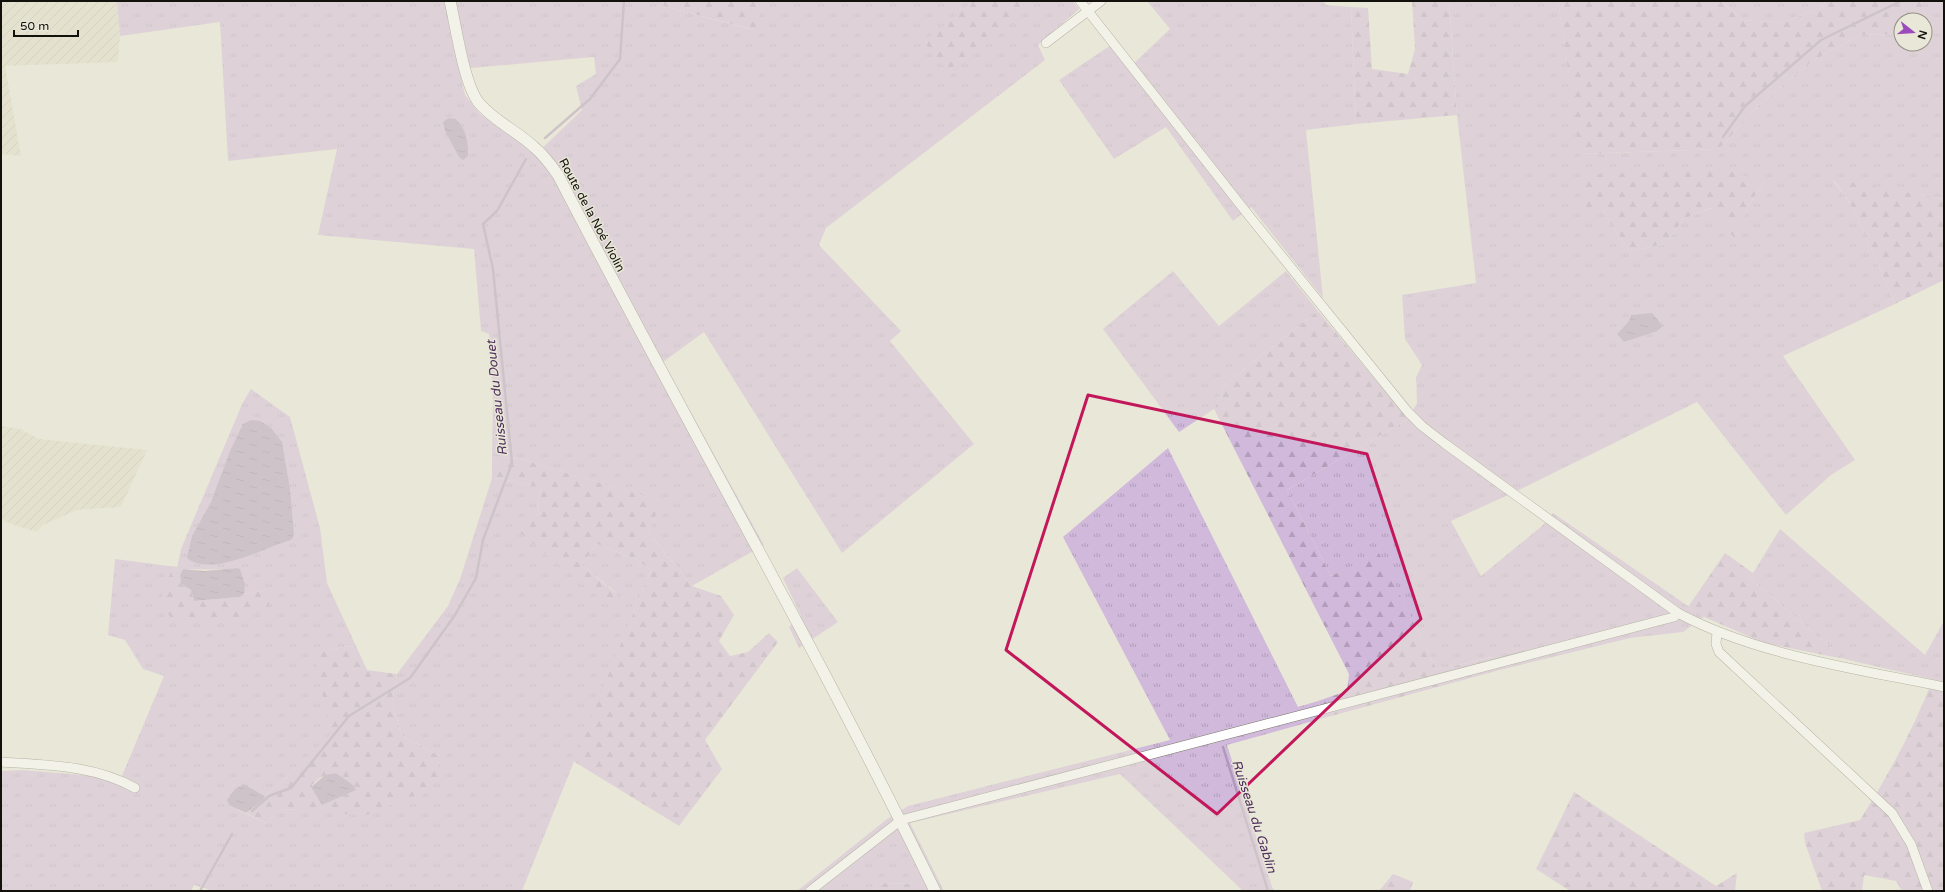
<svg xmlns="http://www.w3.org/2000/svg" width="1945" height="892" viewBox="0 0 1945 892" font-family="'Varela Round',sans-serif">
  <defs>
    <pattern id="industrial-furrows" width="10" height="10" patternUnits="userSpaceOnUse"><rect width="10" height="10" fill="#dedac3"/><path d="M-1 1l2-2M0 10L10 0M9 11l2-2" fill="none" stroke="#bdbaa6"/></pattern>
    <pattern id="grass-tufts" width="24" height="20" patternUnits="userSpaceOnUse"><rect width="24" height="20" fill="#d0b9da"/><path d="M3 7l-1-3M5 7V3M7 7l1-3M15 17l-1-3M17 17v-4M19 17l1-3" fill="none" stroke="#b29eba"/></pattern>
    <pattern id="forest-firs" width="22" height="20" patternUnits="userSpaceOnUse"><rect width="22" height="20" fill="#d0b9da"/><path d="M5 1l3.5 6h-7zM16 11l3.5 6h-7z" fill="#b29eba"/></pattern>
    <pattern id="water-ripples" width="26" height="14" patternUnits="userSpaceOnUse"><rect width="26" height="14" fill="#b098bb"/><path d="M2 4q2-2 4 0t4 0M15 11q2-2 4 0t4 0" fill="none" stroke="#8e7b96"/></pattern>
  </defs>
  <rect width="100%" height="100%" fill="#e9e7d7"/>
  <!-- industrial -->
  <g fill="url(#industrial-furrows)">
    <polygon points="1,1 117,1 120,36 118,62 5,66 21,156 1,154"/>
    <polygon points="1,426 20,429 39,439 147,450 121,507 77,510 43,525 37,532 11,524 1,519"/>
  </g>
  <!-- grass -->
  <g fill="url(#grass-tufts)" fill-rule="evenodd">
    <path d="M117,1H664L663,6L754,30L764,1H1075L1074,3L1079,9L1038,45L1045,60L826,228L819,245L901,331L890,341L974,444L842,553L704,332L663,362L764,545L692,586L649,533L660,501L520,459L492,456L493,402L489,334L481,331L474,249L318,235L337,149L228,161L220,22L120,36ZM594,57L596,74L576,86L582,110L535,155L512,136L480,114L465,95L459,69Z"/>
    <polygon points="1147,1 1322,1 1327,5 1351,7 1356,124 1306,130 1323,298 1251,207 1233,221 1166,127 1114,159 1059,80 1111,45 1129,68 1170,29"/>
    <path d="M1449,1H1558L1581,154L1719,149L1759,105L1811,62L1859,35L1901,34V44H1925V36H1929L1921,1H1944V199L1833,180L1855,211L1895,304L1783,356L1855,460L1831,475L1786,515L1697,402L1519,490L1451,521L1481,576L1542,526L1553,513L1704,617L1683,632L1630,638L1496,671L1491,657L1437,670L1379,554L1331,576L1287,490L1408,419L1417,403L1416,377L1422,365L1405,339L1402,295L1476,283L1457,115ZM1764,182L1749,205L1735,238L1712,208L1683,219L1666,244L1629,251L1602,210Z"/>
    <polygon points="1720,1 1826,1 1822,7 1783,23 1743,20"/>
    <polygon points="1173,271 1219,326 1286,271 1318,311 1225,384 1214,409 1179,432 1103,329"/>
    <path d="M251,389L290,417L320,528L327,583L356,646L343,647L313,653L333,732L291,774L265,796L244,784L238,810L266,823L278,810L299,809L440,756L402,736L392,703L397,674L448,606L460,579L492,478L514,481L540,488L538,514L518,530L618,594L582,565L597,544L636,559L651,570L522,891H213L194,885L191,891H1V771L22,770L95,776L106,779L118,785L164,676L143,669L125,640L108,635L115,559L177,567L181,549L243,402ZM237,568L244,581V594L267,590L173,620L172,570C193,568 215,571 237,568Z"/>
    <polygon points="1168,448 1298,707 1318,701 1324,718 1227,745 1272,887 1275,891 1243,891 1120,774 910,823 944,891 929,891 926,884 876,883 874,891 797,891 887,819 908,806 1170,740 1063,537"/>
    <polygon points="1780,529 1925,655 1944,621 1944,682 1844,659 1750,578"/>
    <polygon points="797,568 838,622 799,648 789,627 801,616 783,578"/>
  </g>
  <!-- forest -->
  <g fill="url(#forest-firs)" fill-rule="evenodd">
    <polygon points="664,1 764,1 755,30 663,6"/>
    <polygon points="973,1 1032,1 948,71 924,42"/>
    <polygon points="1412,1 1449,1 1457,115 1356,124 1351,7 1368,8 1372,69 1408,74 1415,49"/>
    <polygon points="1558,1 1720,1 1743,20 1783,23 1822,7 1826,1 1921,1 1929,36 1925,36 1925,20 1901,20 1901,34 1859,35 1811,62 1759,105 1719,149 1580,154"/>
    <polygon points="1723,169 1764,182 1749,205 1735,239 1711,208 1683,219 1666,244 1629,251 1602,210 1585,214 1582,175"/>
    <polygon points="1833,179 1944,199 1944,280 1895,304 1855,211"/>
    <polygon points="1318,311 1408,419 1287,490 1331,576 1379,553 1437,670 1492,657 1496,671 1324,718 1318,701 1347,691 1349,674 1214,409 1225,384"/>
    <polygon points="492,456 520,459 661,501 649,533 692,586 721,596 734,615 719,641 730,656 748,652 769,633 778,642 705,740 722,769 679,826 573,761 651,570 636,559 597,544 582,565 618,595 612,608 517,530 538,514 540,488 514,481 492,478"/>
    <polygon points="1725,553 1753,573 1750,578 1844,659 1764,643 1704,617 1688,607"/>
    <polygon points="183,569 180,575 181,584 191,590 194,601 240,597 244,594 267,590 270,610 214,622 173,620 162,607 164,587 172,570"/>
    <path d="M356,646L367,670L397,674L392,703L402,736L440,756L438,777L417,795L364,816L299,809L279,810L266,823L246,813L263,800L265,796L291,774L332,732L312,653L343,647ZM336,773L352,784L354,792L341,796L323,805L312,785L321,777Z"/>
    <path d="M1933,679L1944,682V891H1902L1896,881L1864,875L1862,891H1822L1805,843L1804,833L1860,820C1888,776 1914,728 1933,679Z"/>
    <polygon points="1574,792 1716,886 1737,873 1735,891 1570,891 1536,869"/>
    <polygon points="1393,874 1413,882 1410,891 1379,891"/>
    <polygon points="876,883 926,884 929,891 874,891"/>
  </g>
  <!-- water -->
  <g fill="url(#water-ripples)">
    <path d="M449,118L456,119C467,131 468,141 468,156L463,160L459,157L445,131L443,122Z"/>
    <polygon points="1652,313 1663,326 1657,331 1624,342 1617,334 1629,321 1631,315"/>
    <path d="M251,420L260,421L271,428L282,442L290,489L294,535L291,540C265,547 211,578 187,558L192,536L211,502L230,451L243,424Z"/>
    <polygon points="237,568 240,569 245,584 244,594 240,597 194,601 191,590 181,584 180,575 183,569 204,571"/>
    <polygon points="336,773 352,784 356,790 322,805 311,787 325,775"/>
    <polygon points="244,784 265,796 263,800 246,813 229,805 227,800 235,789"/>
  </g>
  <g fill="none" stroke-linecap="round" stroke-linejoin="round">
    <!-- stream -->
    <g stroke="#b098bb" stroke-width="2.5">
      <polyline points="1723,137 1745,106 1821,40 1901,1"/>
      <polyline points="545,138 590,99 620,59 624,1"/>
      <polyline points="1223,747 1268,891"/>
      <polyline points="252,811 269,796 291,788 349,716 410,678 455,615 476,578 483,540 512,463 493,269 483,224 497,211 526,159"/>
      <polyline points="200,891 232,834"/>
    </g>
    <!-- minor casing -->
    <g stroke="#787667" stroke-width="10">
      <g id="minor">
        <path d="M1080,1L1250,217L1408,412L1422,426L1444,443L1678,613C1756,655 1857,669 1944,687"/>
        <polyline points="1046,43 1101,1"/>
        <polyline points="1717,632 1716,644 1719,652 1892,813 1911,844 1928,891"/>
        <path d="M1,762C47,765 94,765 135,788"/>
        <polyline points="810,891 901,820 1666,619 1674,617 1678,613"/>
      </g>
    </g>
    <!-- tertiary casing -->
    <g stroke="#787667" stroke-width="12">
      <path id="tertiary" d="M450,1C456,26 464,85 479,103C494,121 517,131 534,147C544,155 551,165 558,175C682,415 817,649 935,891"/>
    </g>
    <!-- minor -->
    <use href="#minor" stroke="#fff" stroke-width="9"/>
    <!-- tertiary -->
    <use href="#tertiary" stroke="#fff" stroke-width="11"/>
  </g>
  <!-- marked area -->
  <path d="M0 0H1945V892H0ZM1088,395L1367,454L1421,619L1217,814L1006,650Z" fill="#e9e7d7" fill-opacity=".55" fill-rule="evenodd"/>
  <path fill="none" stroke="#c2185b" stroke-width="3" stroke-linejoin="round" d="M1088,395L1367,454L1421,619L1217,814L1006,650Z"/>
  <g text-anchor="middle" stroke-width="3" stroke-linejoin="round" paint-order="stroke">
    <!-- street labels -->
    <g font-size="12" fill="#12110c" stroke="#e9e7d7">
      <text transform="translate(592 215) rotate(62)" y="4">Route de la Noé Violin</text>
    </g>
    <!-- water labels -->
    <g font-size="13" font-style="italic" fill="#51305e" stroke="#e9e7d7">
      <text transform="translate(496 398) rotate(-96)" y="5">Ruisseau du Douet</text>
      <text transform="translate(1255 816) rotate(72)" y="5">Ruisseau du Gablin</text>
    </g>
  </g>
  <!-- border -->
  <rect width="1945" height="892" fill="none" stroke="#12110c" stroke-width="4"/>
  <!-- north arrow -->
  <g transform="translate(1913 32) rotate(107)"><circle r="19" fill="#e9e7d7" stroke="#939186"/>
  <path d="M0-3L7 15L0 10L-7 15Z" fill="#9c4bbb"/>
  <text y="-6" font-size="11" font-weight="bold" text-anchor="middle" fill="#12110c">N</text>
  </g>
  <!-- scale -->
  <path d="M14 30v6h64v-6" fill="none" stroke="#12110c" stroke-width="2"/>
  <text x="20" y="30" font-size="12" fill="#12110c" stroke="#e9e7d7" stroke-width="3" paint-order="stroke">50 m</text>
</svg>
